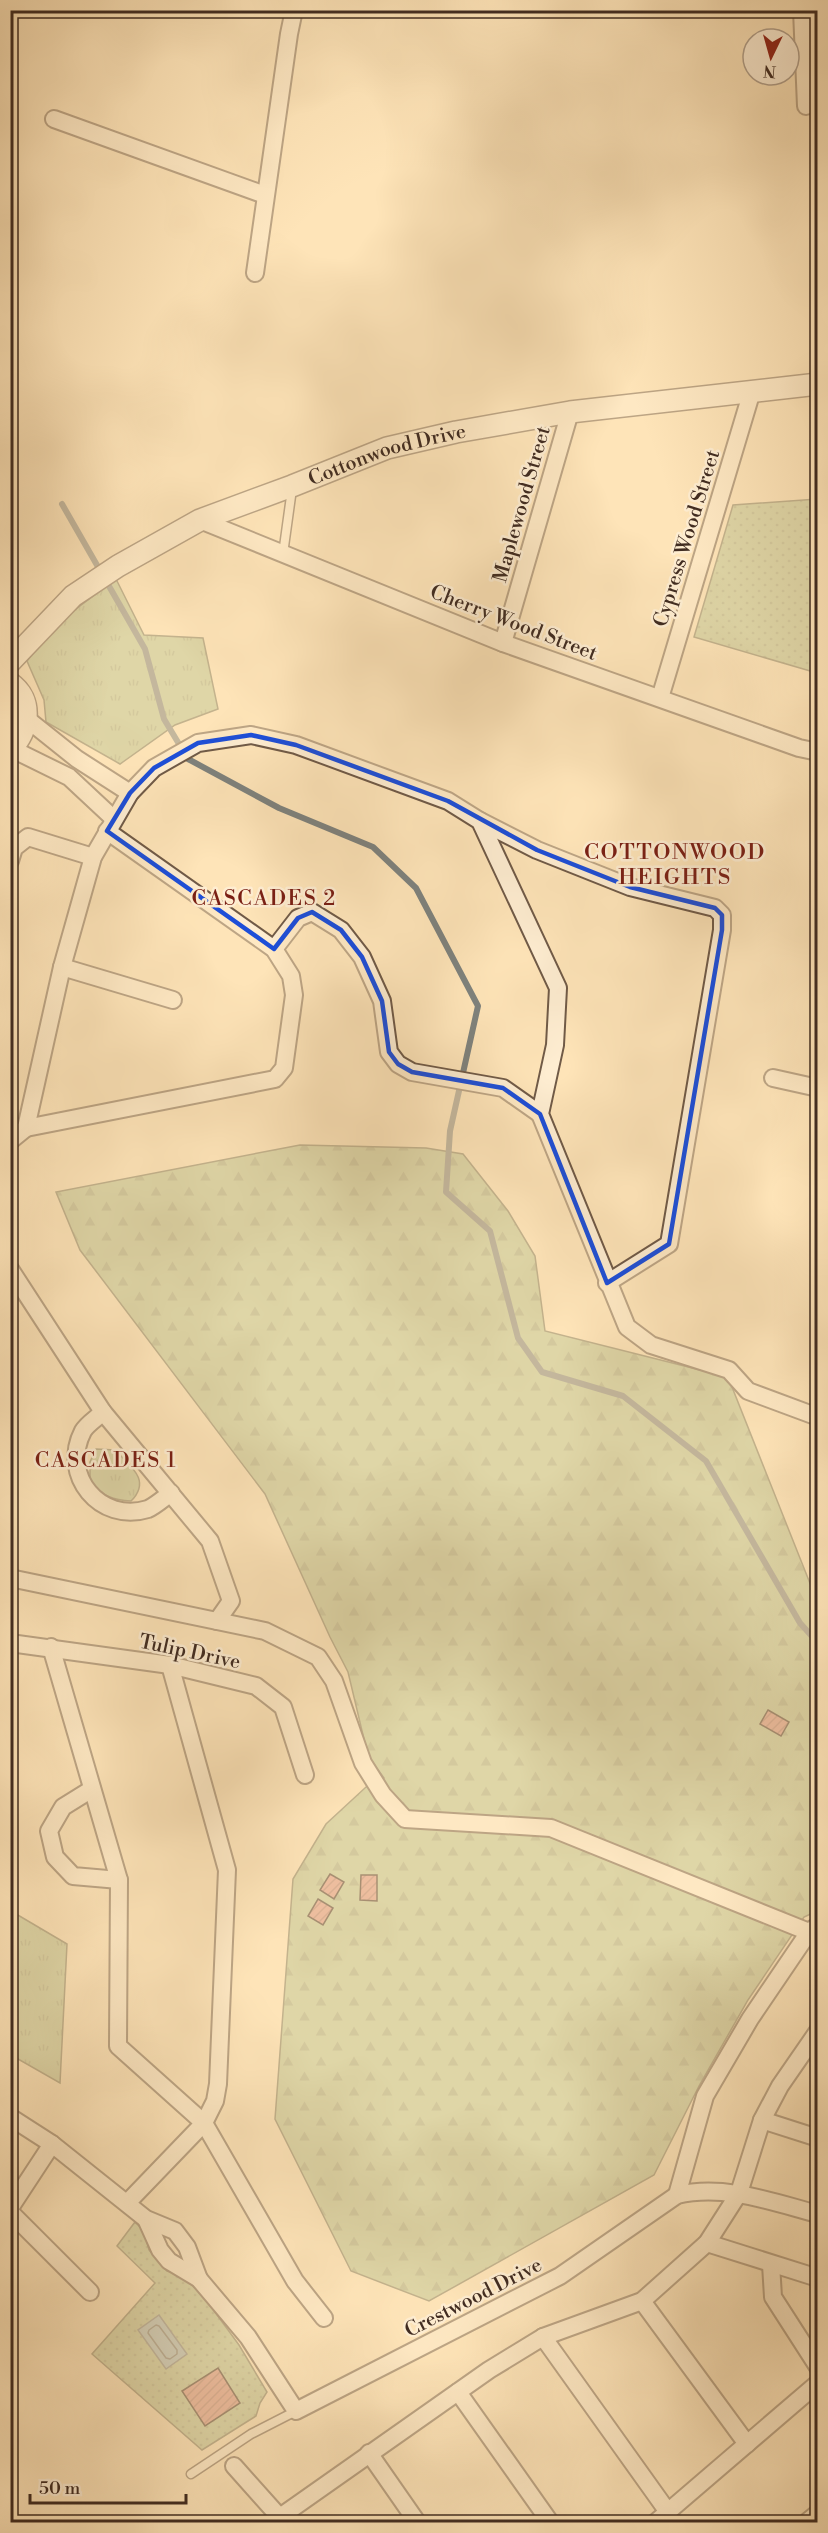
<svg xmlns="http://www.w3.org/2000/svg" width="828" height="2533" viewBox="0 0 828 2533" font-family="'Libre Bodoni',serif">
  <defs>
    <pattern id="grass-tufts" width="24" height="20" patternUnits="userSpaceOnUse" patternTransform="scale(1.5)"><rect width="24" height="20" fill="#bbc592"/><path d="M3 7l-1-3M5 7V3M7 7l1-3M15 17l-1-3M17 17v-4M19 17l1-3" fill="none" stroke="#a2a97e"/></pattern>
    <pattern id="forest-firs" width="22" height="20" patternUnits="userSpaceOnUse" patternTransform="scale(1.5)"><rect width="22" height="20" fill="#bbc592"/><path d="M5 1l3.5 6h-7zM16 11l3.5 6h-7z" fill="#a2a97e"/></pattern>
    <pattern id="park-dots" width="8" height="8" patternUnits="userSpaceOnUse" patternTransform="scale(1.5)"><rect width="8" height="8" fill="#bbc592"/><path d="M2 2h.1M6 6h.1" fill="none" stroke="#a2a97e" stroke-width="1.8" stroke-linecap="round"/></pattern>
    <pattern id="building-hatch" width="6" height="6" patternUnits="userSpaceOnUse" patternTransform="scale(1.5)"><rect width="6" height="6" fill="#dc9180"/><path d="M-1 1l2-2M0 6l6-6M5 7l2-2" fill="none" stroke="#b47768"/></pattern>
  </defs>
  <rect width="100%" height="100%" fill="#fee4b8"/>
  <filter id="stains"><feTurbulence type="fractalNoise" baseFrequency=".00333" numOctaves="4"/><feColorMatrix values="0 0 0 0 .2 0 0 0 0 .09 0 0 0 0 .02 0 0 0 .5 -.17"/></filter>
  <radialGradient id="worn" r=".72"><stop offset=".6" stop-color="#630" stop-opacity="0"/><stop offset="1" stop-color="#630" stop-opacity=".3"/></radialGradient>
  <!-- grass -->
  <g fill="url(#grass-tufts)" stroke="#7e785a" stroke-width="1.5">
    <polygon points="116,579 144,635 203,638 218,709 175,725 120,764 46,722 44,700 27,661 52,627"/>
    <path d="M96,1449L115,1450C130,1466 152,1480 131,1501C113,1500 103,1496 90,1483V1462Z"/>
    <polygon points="11,1911 67,1944 60,2083 11,2055 10,1986 13,1983 10,1980"/>
  </g>
  <!-- forest -->
  <polygon fill="url(#forest-firs)" stroke="#7e785a" stroke-width="1.5" points="300,1145 426,1148 463,1154 508,1211 535,1256 545,1331 728,1377 817,1601 817,1911 804,1917 748,2000 699,2086 654,2175 429,2301 351,2271 275,2119 293,1879 326,1824 366,1787 384,1778 368,1756 348,1672 330,1637 265,1494 80,1250 56,1192"/>
  <!-- park -->
  <g fill="url(#park-dots)" stroke="#7e785a" stroke-width="1.5">
    <polygon points="817,499 817,673 694,637 733,505"/>
    <polygon points="135,2222 144,2231 149,2250 167,2271 185,2276 204,2297 239,2345 267,2392 260,2403 256,2416 202,2450 92,2354 155,2283 117,2246"/>
  </g>
  <!-- water -->
  <polygon fill="#a6bbba" stroke="#7e827d" stroke-width="1.5" points="159,2315 187,2354 166,2369 138,2330"/>
  <g fill="none" stroke-linecap="round" stroke-linejoin="round">
    <!-- shore -->
    <polygon stroke="#74746e" stroke-width="1.5" points="156,2325 159,2326 177,2350 177,2354 170,2359 166,2358 148,2333 149,2330"/>
    <!-- stream -->
    <polyline stroke="#7e827d" stroke-width="6" points="62,504 145,649 164,719 188,759 279,808 373,847 416,888 478,1006 450,1131 446,1192 490,1231 518,1338 542,1372 623,1396 706,1461 800,1623 818,1643"/>
  </g>
  <!-- building -->
  <g fill="url(#building-hatch)" stroke="#412c21" stroke-width="1.5">
    <polygon points="768,1710 789,1722 781,1736 760,1724"/>
    <polygon points="330,1874 344,1882 334,1899 320,1890"/>
    <polygon points="361,1875 377,1875 377,1901 360,1900"/>
    <polygon points="318,1899 333,1908 323,1925 308,1916"/>
    <polygon points="218,2368 240,2403 205,2426 182,2391"/>
  </g>
  <g fill="none" stroke-linecap="round" stroke-linejoin="round">
    <!-- service casing -->
    <g stroke="#705a47" stroke-width="11">
      <g id="service">
        <polyline points="283,554 292,489"/>
        <polyline points="191,2474 251,2434 296,2411"/>
      </g>
    </g>
    <!-- minor casing -->
    <g stroke="#705a47" stroke-width="20">
      <g id="minor">
        <polyline points="802,10 806,106"/>
        <polyline points="54,119 265,195"/>
        <polyline points="255,273 289,34 294,10"/>
        <polyline points="200,520 503,643 799,748 818,752"/>
        <polyline points="503,643 570,412"/>
        <polyline points="660,698 752,391"/>
        <polyline points="27,719 77,759 130,793"/>
        <polyline points="12,749 69,777 114,819"/>
        <polyline points="480,821 537,850 630,887 715,908 722,915 722,930 669,1244 607,1283"/>
        <polyline points="10,861 14,848 28,837 93,857"/>
        <polyline points="274,949 298,918 312,912 341,930 362,957 382,1001 389,1052 398,1064 412,1072 503,1088 540,1114"/>
        <polyline points="62,967 173,1000"/>
        <polyline points="773,1078 818,1088"/>
        <polyline points="26,1128 275,1079 284,1068 294,995 291,976 274,949 107,831"/>
        <polyline points="10,1141 26,1128 62,967 93,857 130,793 154,768 198,743 251,735 296,745 448,801 480,821 558,988 555,1045 540,1114 627,1327 651,1345 729,1370 748,1391 818,1417"/>
        <polyline points="10,1269 103,1412 210,1541 231,1601 217,1621"/>
        <path d="M103,1412C97,1418 87,1424 83,1431C60,1475 100,1524 148,1509C155,1506 164,1498 171,1493"/>
        <polyline points="10,1578 265,1631 318,1657 334,1681 363,1763 383,1795 405,1819 551,1828 809,1932"/>
        <polyline points="10,1643 170,1665 256,1686 283,1707 305,1775"/>
        <polyline points="51,1647 119,1880 118,2046 204,2123 295,2281 324,2318"/>
        <polyline points="92,1789 63,1807 49,1831 55,1857 73,1876 119,1880"/>
        <polyline points="10,2117 52,2144 146,2219 175,2231 187,2247 199,2279"/>
        <polyline points="762,2120 818,2138"/>
        <polyline points="677,2195 705,2096 750,2019 809,1932 816,1927"/>
        <polyline points="127,2203 204,2123 215,2101 218,2084 227,1870 170,1665"/>
        <polyline points="10,2208 52,2144"/>
        <polyline points="10,2212 90,2292"/>
        <path d="M146,2219L160,2250L169,2261L199,2279L248,2337L296,2411L560,2276L677,2195C725,2184 772,2202 818,2214"/>
        <polyline points="707,2243 818,2278"/>
        <polyline points="771,2264 773,2297 818,2367"/>
        <polyline points="642,2301 747,2444"/>
        <polyline points="543,2337 668,2512"/>
        <polyline points="458,2392 550,2522"/>
        <polyline points="369,2453 417,2522"/>
        <polyline points="234,2466 284,2522"/>
        <polyline points="280,2517 489,2370 543,2337 642,2301 707,2243 739,2193 762,2120 780,2086 818,2031"/>
        <polyline points="656,2522 818,2383"/>
        <polyline points="807,2522 818,2513"/>
      </g>
    </g>
    <!-- tertiary casing -->
    <g stroke="#705a47" stroke-width="24">
      <g id="tertiary">
        <path id="s1" d="M10,662L73,596L118,566L200,520L292,486L387,448L456,432L570,412L818,384"/>
        <path d="M10,683C34,700 29,731 10,750"/>
      </g>
    </g>
    <!-- service -->
    <use href="#service" stroke="#feedd1" stroke-width="8"/>
    <!-- minor -->
    <use href="#minor" stroke="#feedd1" stroke-width="16"/>
    <!-- tertiary -->
    <use href="#tertiary" stroke="#feedd1" stroke-width="21"/>
  </g>
  <!-- marked area -->
  <path d="M0 0H828V2533H0ZM251,735L296,745L448,801L537,850L630,887L715,908L722,915V930L669,1244L607,1283L540,1114L503,1088L412,1072L398,1064L389,1052L382,1001L362,957L341,930L312,912L298,918L274,949L107,831L130,793L154,768L198,743Z" fill="#fee4b8" fill-opacity=".55" fill-rule="evenodd"/>
  <path fill="none" stroke="#1d4ed8" stroke-width="4.5" stroke-linejoin="round" d="M251,735L296,745L448,801L537,850L630,887L715,908L722,915V930L669,1244L607,1283L540,1114L503,1088L412,1072L398,1064L389,1052L382,1001L362,957L341,930L312,912L298,918L274,949L107,831L130,793L154,768L198,743Z"/>
  <g text-anchor="middle" stroke-width="5" stroke-linejoin="round" paint-order="stroke">
    <!-- street labels -->
    <g font-size="20" fill="#412c21" stroke="#feedd1">
      <text dy="7" stroke="none"><textPath href="#s1" startOffset="438">Cottonwood Drive</textPath></text>
      <text transform="translate(521 504) rotate(-74)" y="7">Maplewood Street</text>
      <text transform="translate(686 538) rotate(-73)" y="7">Cypress Wood Street</text>
      <text transform="translate(514 622) rotate(21)" y="7">Cherry Wood Street</text>
      <text transform="translate(190 1651) rotate(12)" y="7">Tulip Drive</text>
      <text transform="translate(473 2297) rotate(-27)" y="7">Crestwood Drive</text>
    </g>
    <!-- neighbourhood labels -->
    <g font-size="21" letter-spacing="1.5" fill="#7a1f14" stroke="#feedd1">
      <text x="264" y="905">CASCADES 2</text>
      <text x="106" y="1467">CASCADES 1</text>
    </g>
    <!-- quarter labels -->
    <g font-size="22" letter-spacing="1.5" fill="#7a1f14" stroke="#feedd1">
      <text x="675" y="859">COTTONWOOD<tspan x="675" dy="25">HEIGHTS</tspan></text>
    </g>
  </g>
  <!-- margin -->
  <rect width="828" height="2533" fill="none" stroke="#fee4b8" stroke-width="36"/>
  <rect x="12" y="12" width="804" height="2509" fill="none" stroke="#412c21" stroke-width="3"/>
  <rect x="18" y="18" width="792" height="2497" fill="none" stroke="#412c21" stroke-width="1.5"/>
  <!-- north arrow -->
  <g transform="translate(771 57) rotate(185)"><circle r="28" fill="#feedd1" stroke="#b2a08b" stroke-width="1.5"/>
  <path d="M0-4.5L10 22L0 15L-10 22Z" fill="#8f2418"/>
  <text y="-9" font-size="16" font-weight="bold" text-anchor="middle" fill="#412c21">N</text>
  </g>
  <!-- scale -->
  <path d="M30 2494v9h156v-9" fill="none" stroke="#412c21" stroke-width="3"/>
  <text x="39" y="2494" font-size="18" fill="#412c21" stroke="#feedd1" stroke-width="4.5" paint-order="stroke">50 m</text>
  <rect width="100%" height="100%" filter="url(#stains)"/>
  <rect width="100%" height="100%" fill="url(#worn)"/>
</svg>
